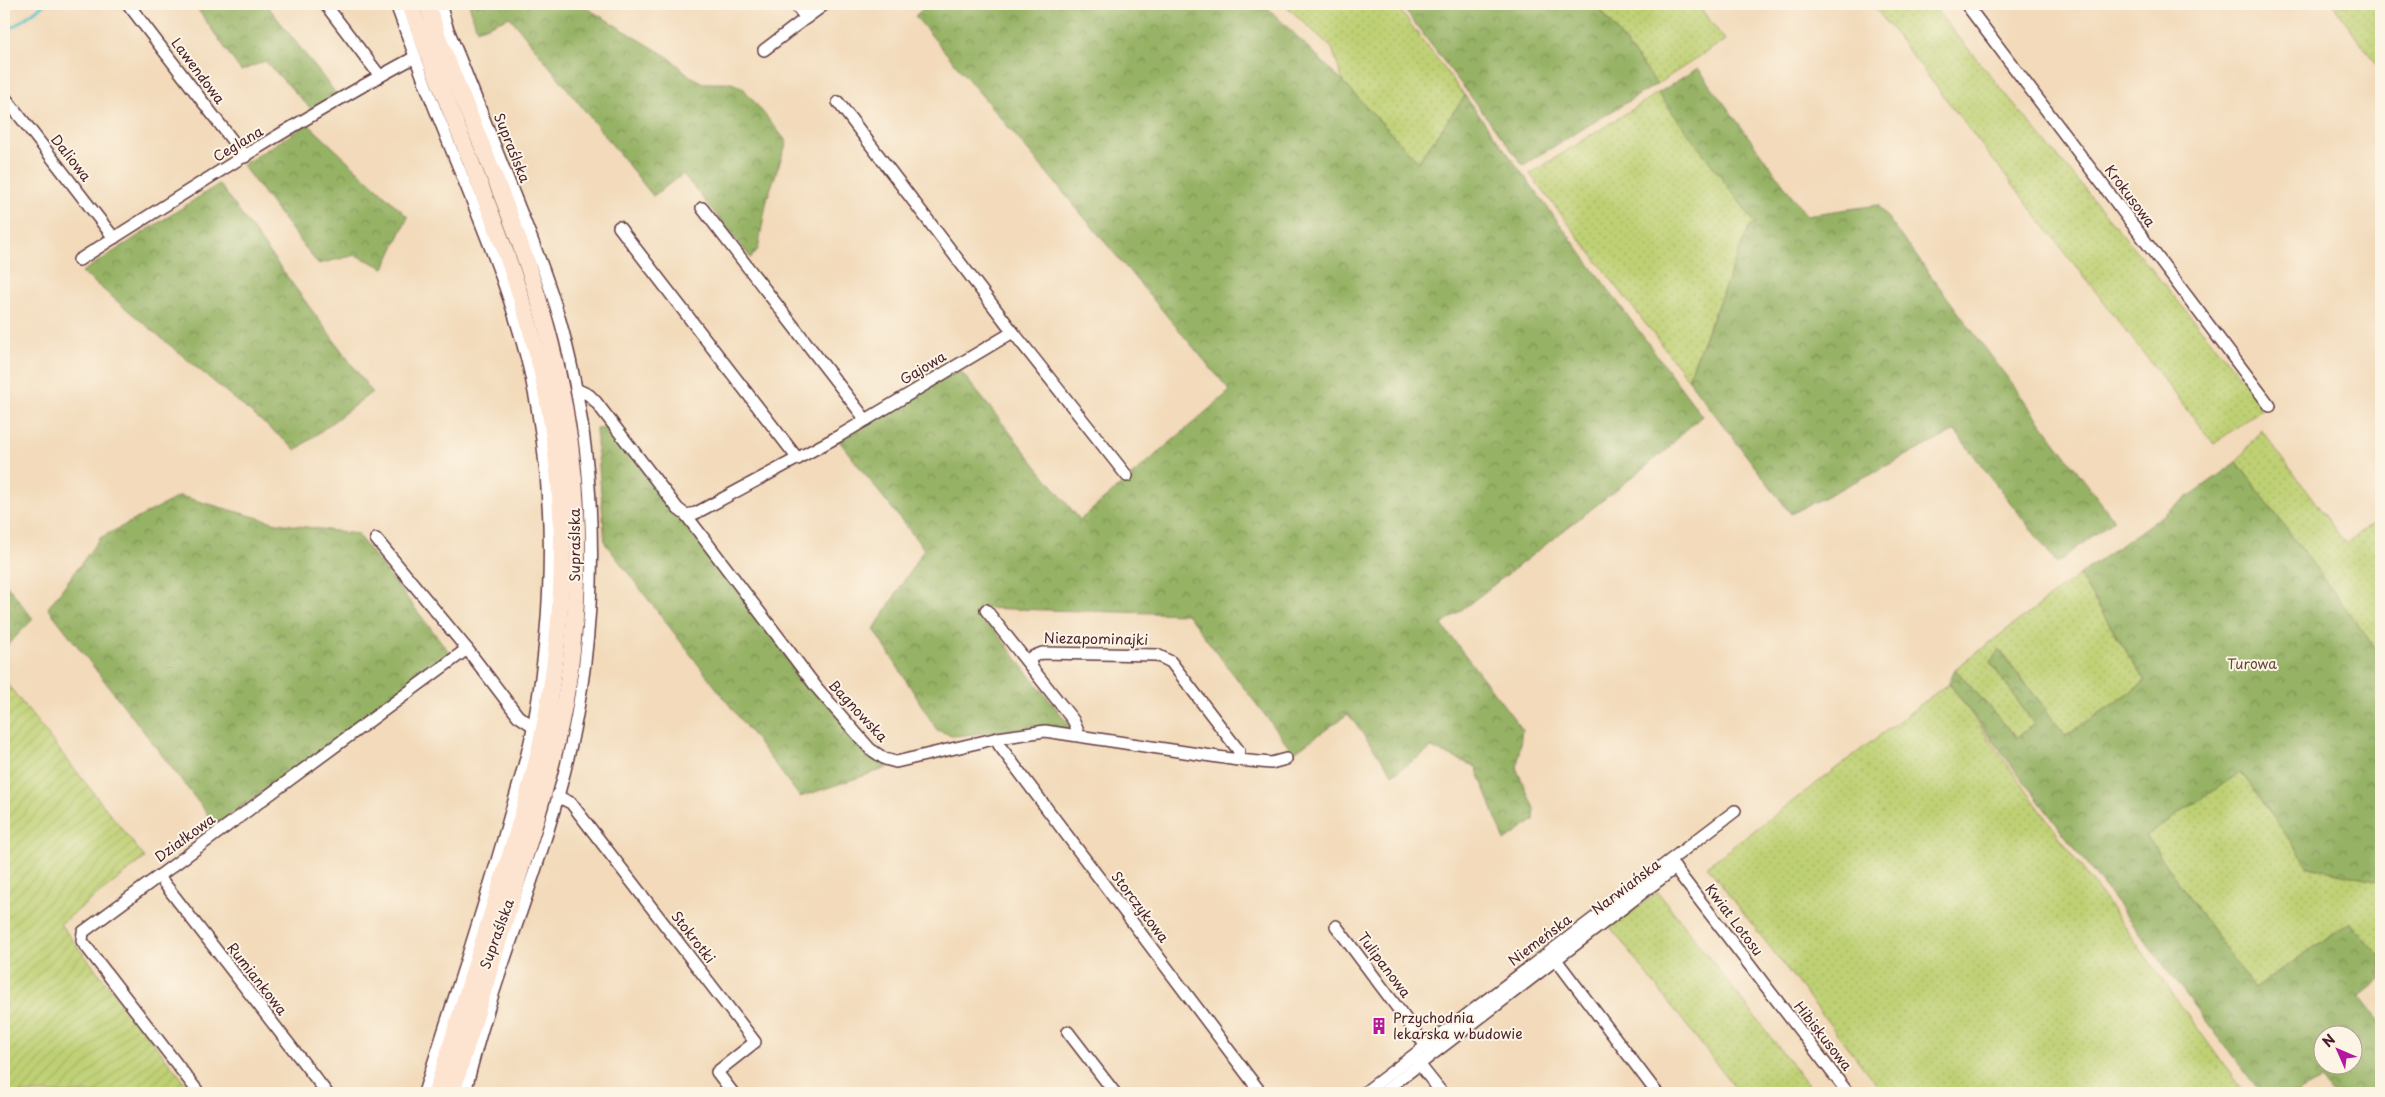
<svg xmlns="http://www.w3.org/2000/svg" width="2385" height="1097" viewBox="0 0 2385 1097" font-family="'Playpen Sans',sans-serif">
  <defs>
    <pattern id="grass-dots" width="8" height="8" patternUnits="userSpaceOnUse" patternTransform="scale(1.25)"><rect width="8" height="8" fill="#bed073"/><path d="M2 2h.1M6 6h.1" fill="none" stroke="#a5b264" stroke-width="1.8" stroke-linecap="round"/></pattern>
    <pattern id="forest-crowns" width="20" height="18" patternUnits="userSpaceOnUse" patternTransform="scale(1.25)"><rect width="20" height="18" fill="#96b265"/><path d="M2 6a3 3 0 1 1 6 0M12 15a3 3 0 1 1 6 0" fill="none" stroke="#7c9053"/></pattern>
    <pattern id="garden-furrows" width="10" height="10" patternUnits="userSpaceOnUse" patternTransform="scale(1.25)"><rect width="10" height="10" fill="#bed073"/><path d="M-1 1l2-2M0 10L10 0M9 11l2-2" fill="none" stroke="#a5b264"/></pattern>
  </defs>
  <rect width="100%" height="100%" fill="#fcf5e5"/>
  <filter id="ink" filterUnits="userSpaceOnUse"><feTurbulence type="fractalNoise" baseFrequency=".02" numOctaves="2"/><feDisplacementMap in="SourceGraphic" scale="10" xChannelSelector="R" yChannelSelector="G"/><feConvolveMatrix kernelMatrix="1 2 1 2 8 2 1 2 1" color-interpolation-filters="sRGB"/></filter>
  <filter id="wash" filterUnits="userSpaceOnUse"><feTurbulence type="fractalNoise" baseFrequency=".0096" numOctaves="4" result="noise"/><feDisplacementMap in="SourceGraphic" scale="20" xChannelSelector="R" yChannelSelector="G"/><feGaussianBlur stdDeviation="1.12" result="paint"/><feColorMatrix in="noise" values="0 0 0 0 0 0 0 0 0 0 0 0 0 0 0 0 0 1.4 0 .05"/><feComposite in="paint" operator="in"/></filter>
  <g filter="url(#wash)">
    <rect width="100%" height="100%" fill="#f2daba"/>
    <!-- grass -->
    <g fill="url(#grass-dots)" stroke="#84784f">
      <polygon points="1284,4 1395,4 1465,96 1418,162 1343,82 1332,48"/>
      <polygon points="1596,4 1697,4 1725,40 1657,84"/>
      <polygon points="1872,4 1931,4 2265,406 2214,444"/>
      <polygon points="2333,4 2381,4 2381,71"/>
      <polygon points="1658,93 1756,224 1749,227 1688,379 1530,174"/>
      <polygon points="2261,429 2346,544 2381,517 2381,656 2237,462"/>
      <polygon points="2079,575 2145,682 2066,736 2000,650 1990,662 2034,724 2017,738 1955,669"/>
      <polygon points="1949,683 2244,1093 1883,1093 1707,866"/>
      <polygon points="2241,772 2309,867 2381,882 2381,958 2350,922 2254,989 2146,836"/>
      <polygon points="1658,892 1814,1093 1739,1093 1611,928"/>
    </g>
    <!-- forest -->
    <g fill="url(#forest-crowns)" stroke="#706848" fill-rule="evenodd">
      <polygon points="194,4 266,4 337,95 312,110 265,61 241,71"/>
      <polygon points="469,4 580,4 670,58 690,76 703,83 732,83 743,88 787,142 767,199 758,249 751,258 683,174 653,196 510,17 477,30"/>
      <polygon points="928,4 1158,4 1163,9 1172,4 1264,4 1343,82 1418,162 1465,96 1702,416 1679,436 1666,451 1442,625 1522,729 1517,770 1535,810 1534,820 1505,841 1476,767 1432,748 1393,774 1348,714 1290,755 1291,749 1187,614 977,608 1074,731 1044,727 954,736 937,730 874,629 924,549 839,441 959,369 1080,520 1230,391 915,16"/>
      <polygon points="1400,4 1596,4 1657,84 1523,165"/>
      <polygon points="1698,68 1806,215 1878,205 2114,520 2057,563 1955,431 1791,514 1688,379 1749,227 1756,224 1658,93"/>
      <polygon points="308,124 408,217 384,268 356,255 318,264 242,165"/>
      <polygon points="219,184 372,392 296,450 82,272"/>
      <polygon points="610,428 873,754 887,768 800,797 605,543 596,429"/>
      <path d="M2237,462L2381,656V882L2309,867L2241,772L2146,836L2254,989L2350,922L2381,958V979L2360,996L2381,1023V1093H2331L2321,1080L2300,1091L2299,1093H2261L1949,683L1955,669L2017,738L2034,724L1990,662L1999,650L2066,736L2145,682L2079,575ZM2322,1034H2352V1064H2322Z"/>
      <polygon points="180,496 277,523 357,534 453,657 216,825 48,608 100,538"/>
      <polygon points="4,581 33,619 4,649"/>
    </g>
    <!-- garden -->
    <polygon fill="url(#garden-furrows)" stroke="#84784f" points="4,680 145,858 60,924 193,1093 4,1093"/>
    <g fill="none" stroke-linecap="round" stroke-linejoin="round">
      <!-- stream -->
      <g stroke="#54c2cb" stroke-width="3">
        <polyline points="13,27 45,4"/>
        <polyline points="2379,43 2381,44"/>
      </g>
    </g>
  </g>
  <g filter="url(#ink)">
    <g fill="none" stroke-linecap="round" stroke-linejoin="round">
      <!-- minor casing -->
      <g stroke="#633b40" stroke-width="14">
        <g id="minor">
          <polyline points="128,4 245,157"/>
          <polyline points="325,4 380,76"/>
          <path d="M396,4C411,45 425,86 442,126C474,207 510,287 530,372C556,487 554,608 534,723C528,756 517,789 508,822C483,913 452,1003 424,1093"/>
          <path d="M440,4L447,27C469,80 490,134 511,187C531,237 552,287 565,339C601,481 600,633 564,774C536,883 490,985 465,1093"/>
          <polyline points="795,4 806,18 825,4"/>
          <polyline points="1966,4 2270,406"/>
          <polyline points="764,50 806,18"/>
          <polyline points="4,96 114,238"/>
          <polyline points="838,102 1013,332"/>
          <polyline points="702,208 866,420"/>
          <polyline points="619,227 798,459"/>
          <path d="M79,260C189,190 300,119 415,57"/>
          <polyline points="576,389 589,395 596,402 678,509 686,515 817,688 870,749 885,759 896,762 998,738 1045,731 1238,760 1271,763 1286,759"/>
          <polyline points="686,515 696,513 839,436 1013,332 1127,476"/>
          <polyline points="376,539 467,649 518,716 533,726"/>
          <polyline points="986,610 1073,720 1077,729 1076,735"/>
          <polyline points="1032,668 1030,661 1032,657 1042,653 1157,655 1171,662 1239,751 1238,760"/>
          <polyline points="998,738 999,745 1261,1093"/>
          <polyline points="557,796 571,803 755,1042 717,1072 733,1093"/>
          <polyline points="1671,863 1848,1093"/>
          <polyline points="164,883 327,1093"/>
          <polyline points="1336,926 1426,1046"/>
          <polyline points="1551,953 1657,1093"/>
          <polyline points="1068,1032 1115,1093"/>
          <polyline points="1415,1059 1442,1093"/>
          <polyline points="199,1093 82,941 83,932 467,649"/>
          <polyline points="1364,1093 1735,811"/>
          <polyline points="1382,1093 1675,868"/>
        </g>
      </g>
      <!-- secondary casing -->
      <g stroke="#633b40" stroke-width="19">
        <g id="secondary">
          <path d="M410,4C453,127 512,245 542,373C569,490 567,611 544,728C532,788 513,846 495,903C475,967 455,1030 436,1093"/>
          <path d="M427,4L439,40C482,149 533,257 557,371C580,473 583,578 568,682C557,754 535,824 513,894C493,960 472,1027 452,1093"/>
        </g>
      </g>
      <!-- minor -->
      <use href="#minor" stroke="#fff" stroke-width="11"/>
      <!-- secondary -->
      <use href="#secondary" stroke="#fde4d1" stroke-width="16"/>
    </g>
  </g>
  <!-- icons -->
  <defs>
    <g id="building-bare" transform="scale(1.35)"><path d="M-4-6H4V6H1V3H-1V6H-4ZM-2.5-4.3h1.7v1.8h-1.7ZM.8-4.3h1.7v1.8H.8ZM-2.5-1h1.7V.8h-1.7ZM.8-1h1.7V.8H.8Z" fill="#b5179e" stroke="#fcf5e5" stroke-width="2.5" paint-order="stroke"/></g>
  </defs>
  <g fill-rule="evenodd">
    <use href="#building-bare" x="1379" y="1026"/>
  </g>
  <g text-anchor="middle" stroke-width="4" stroke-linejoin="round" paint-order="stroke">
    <!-- street labels -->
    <g font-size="14" fill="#4a1f2b" stroke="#fcf5e5">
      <text transform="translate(198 71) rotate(53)" y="5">Lawendowa</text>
      <text transform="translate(238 144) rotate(-31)" y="5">Ceglana</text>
      <text transform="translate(512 148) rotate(68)" y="5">Supraślska</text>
      <text transform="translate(71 158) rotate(52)" y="5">Daliowa</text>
      <text transform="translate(2130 196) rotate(53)" y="5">Krokusowa</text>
      <text transform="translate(923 368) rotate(-31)" y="5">Gajowa</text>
      <text transform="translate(575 545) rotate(-90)" y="5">Supraślska</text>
      <text transform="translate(1096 639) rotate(1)" y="5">Niezapominajki</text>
      <text transform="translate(858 711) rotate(47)" y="5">Bagnowska</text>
      <text transform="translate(185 838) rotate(-36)" y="5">Działkowa</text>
      <text transform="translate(1626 887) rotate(-37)" y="5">Narwiańska</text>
      <text transform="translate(1140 907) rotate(53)" y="5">Storczykowa</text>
      <text transform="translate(1734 920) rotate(53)" y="5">Kwiat Lotosu</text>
      <text transform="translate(497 934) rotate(-70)" y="5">Supraślska</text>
      <text transform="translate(693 937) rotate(52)" y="5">Stokrotki</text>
      <text transform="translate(1540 940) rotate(-37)" y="5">Niemeńska</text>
      <text transform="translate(1384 965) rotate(53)" y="5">Tulipanowa</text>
      <text transform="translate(257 979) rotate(52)" y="5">Rumiankowa</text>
      <text transform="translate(1823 1036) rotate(52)" y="5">Hibiskusowa</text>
    </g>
    <!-- park labels -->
    <g font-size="14" fill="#674b3d" stroke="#fcf5e5">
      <text x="2252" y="669">Turowa</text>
    </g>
    <!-- poi labels -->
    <g font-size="14" fill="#4a1f2b" stroke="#fcf5e5" text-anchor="start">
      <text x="1393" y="1023">Przychodnia<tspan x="1393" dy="16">lekarska w budowie</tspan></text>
    </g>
  </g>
  <!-- margin -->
  <rect width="2385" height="1097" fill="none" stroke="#fcf5e5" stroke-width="20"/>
  <!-- north arrow -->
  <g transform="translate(2338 1050) rotate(315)"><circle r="24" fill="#fcf5e5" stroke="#b59f9b"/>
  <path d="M0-4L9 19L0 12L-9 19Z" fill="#b5179e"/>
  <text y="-8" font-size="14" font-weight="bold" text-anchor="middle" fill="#4a1f2b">N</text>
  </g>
</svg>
